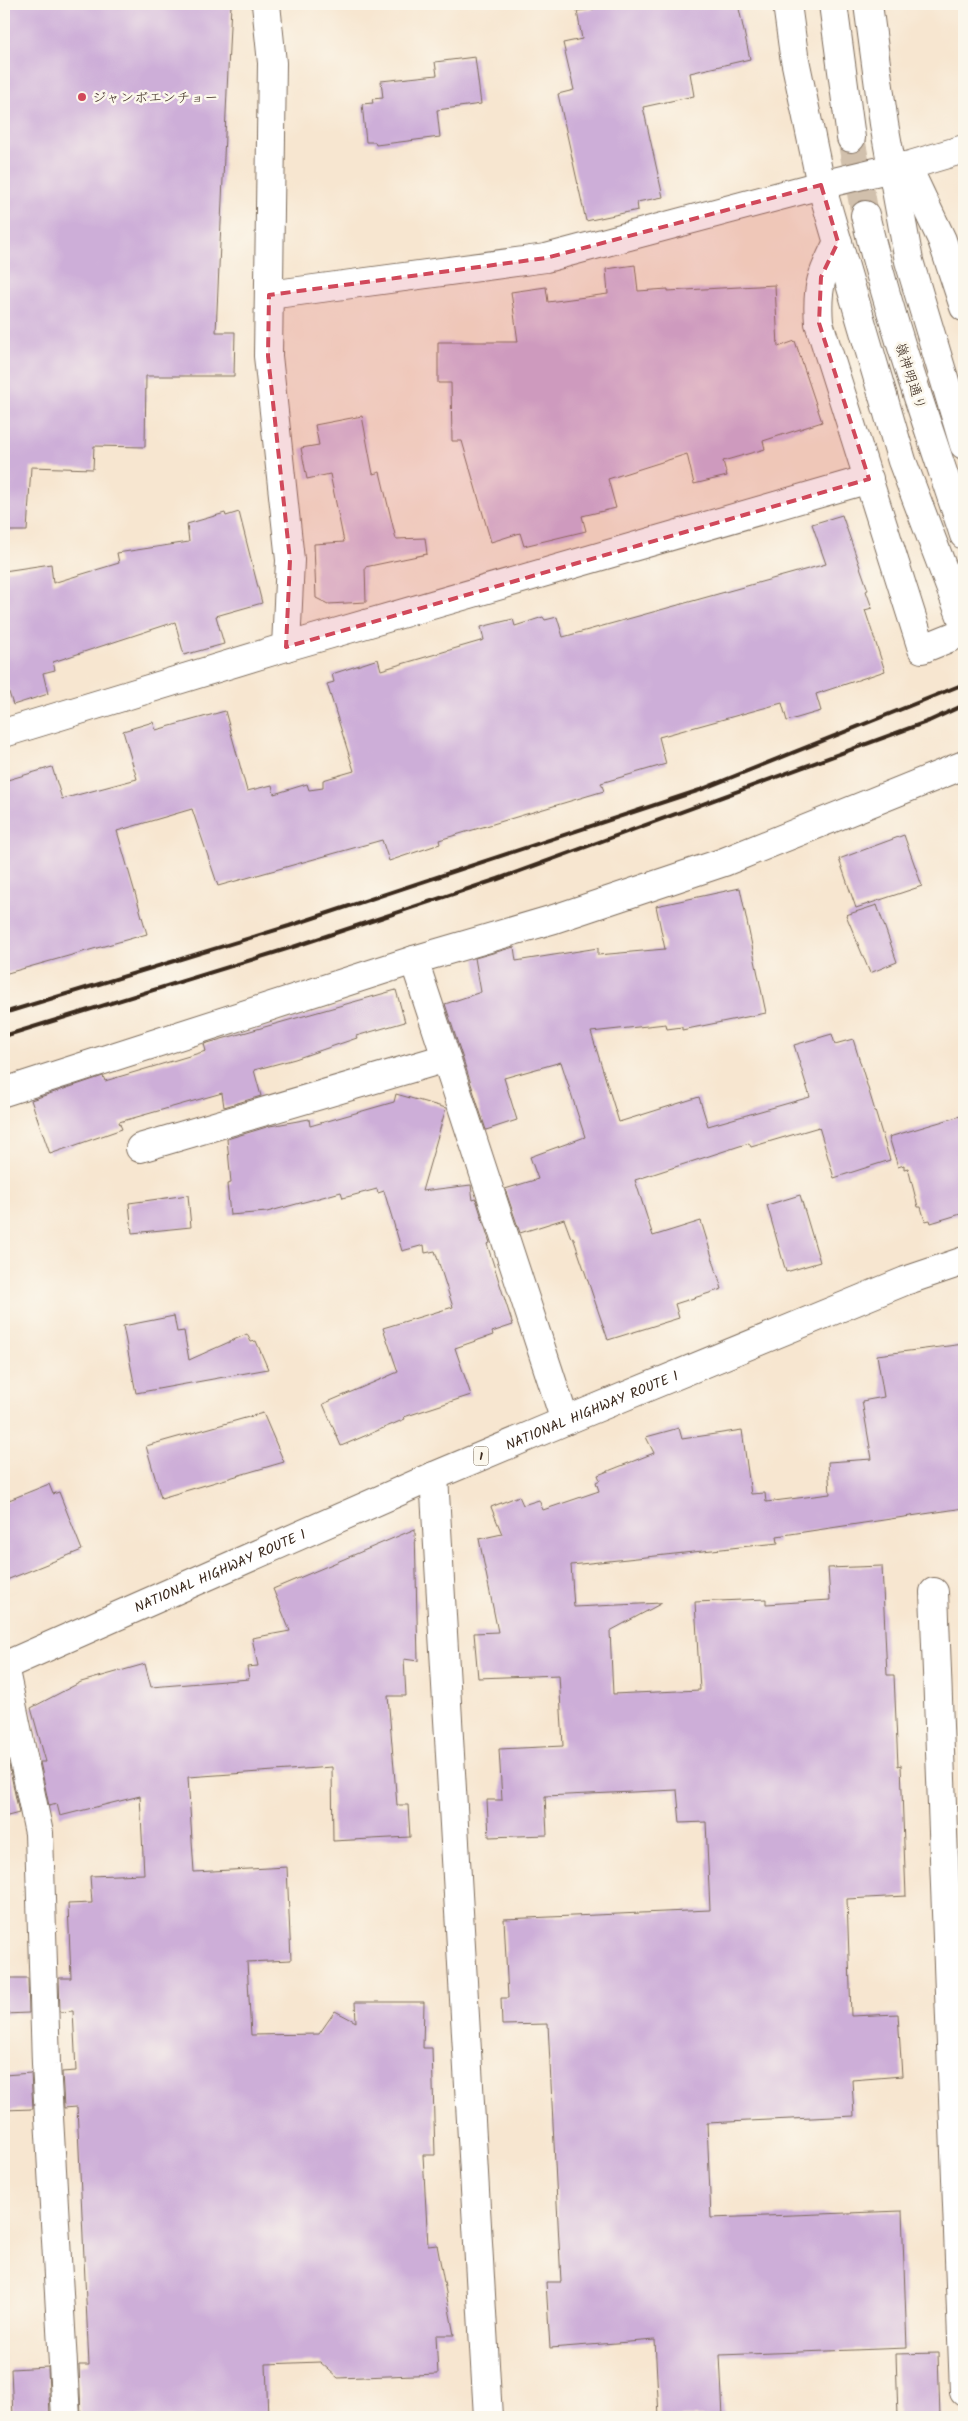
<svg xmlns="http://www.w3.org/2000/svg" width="968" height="2421" viewBox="0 0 968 2421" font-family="Kalam,'Klee One',sans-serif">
  <rect width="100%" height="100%" fill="#fbf7ec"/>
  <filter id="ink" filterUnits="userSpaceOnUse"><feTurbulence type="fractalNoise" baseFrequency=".02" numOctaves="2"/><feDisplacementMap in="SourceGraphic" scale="10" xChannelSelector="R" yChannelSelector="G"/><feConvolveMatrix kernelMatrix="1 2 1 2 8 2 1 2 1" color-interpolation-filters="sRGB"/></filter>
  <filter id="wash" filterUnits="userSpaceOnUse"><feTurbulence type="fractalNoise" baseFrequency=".0096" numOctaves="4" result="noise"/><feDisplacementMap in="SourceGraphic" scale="20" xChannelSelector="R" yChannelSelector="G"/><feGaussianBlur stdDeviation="1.12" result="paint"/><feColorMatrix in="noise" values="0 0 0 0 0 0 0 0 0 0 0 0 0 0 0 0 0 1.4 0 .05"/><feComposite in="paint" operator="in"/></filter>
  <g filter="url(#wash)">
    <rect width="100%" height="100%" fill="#f7e6d0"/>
    <g id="blocks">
      <!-- building -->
      <g fill="#cdaed8">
        <polygon points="4,4 231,4 216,332 235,332 234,376 146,376 145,447 94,446 93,469 31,467 27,531 4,531"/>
        <polygon points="593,4 738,4 750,59 690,73 694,96 643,107 663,197 637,202 638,210 586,221 558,94 574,90 563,43 582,39 577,11 594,9"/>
        <polygon points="475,57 481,104 437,110 440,137 376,145 375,142 366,142 362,104 373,103 372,99 383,98 381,81 437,75 435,62"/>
        <polygon points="635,265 638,291 668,289 668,291 775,285 778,347 795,341 822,422 763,441 765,449 723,461 727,476 694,484 687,454 608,479 616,508 582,516 586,531 524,546 520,533 491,542 462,441 452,441 451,383 438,383 438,342 518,342 511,292 546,287 548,302 608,294 606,269"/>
        <polygon points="362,416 373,474 380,472 396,539 425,538 427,554 365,567 366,602 328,604 316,598 314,544 344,542 330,474 307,479 301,448 319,445 315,425"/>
        <polygon points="239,512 262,603 216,616 224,644 184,655 175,622 53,662 55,670 43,673 48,694 13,705 4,677 4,571 51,564 53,583 119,563 117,553 189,542 187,524 225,513 226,516"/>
        <polygon points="842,515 868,590 866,591 872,608 865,610 885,671 816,694 821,711 787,721 782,703 659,737 666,764 601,783 604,791 439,840 440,844 389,861 382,840 218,886 192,809 117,831 147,934 4,974 4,781 52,767 62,799 137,779 123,731 153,722 156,730 225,711 247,791 272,785 274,794 307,784 309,790 323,788 323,780 354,771 327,684 334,682 332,674 378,659 381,670 484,640 481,627 513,619 515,626 543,617 545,620 557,617 563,637 826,564 812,524"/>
        <polygon points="904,835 922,886 856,908 839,859"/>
        <polygon points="740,888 766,1013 682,1030 682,1027 667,1029 666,1024 591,1032 619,1122 699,1097 708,1126 810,1097 794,1045 832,1034 835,1044 853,1039 890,1160 834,1178 819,1127 751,1147 749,1143 635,1180 653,1236 701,1221 722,1289 675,1304 679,1318 608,1340 573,1237 571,1238 564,1219 520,1233 505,1189 538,1179 530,1157 585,1137 561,1062 504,1078 517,1120 486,1130 445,1004 481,992 475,958 514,947 516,961 598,948 598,955 665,949 656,906"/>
        <polygon points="877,905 897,962 870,973 846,915"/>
        <polygon points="396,990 405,1022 356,1036 357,1038 295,1059 254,1070 261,1096 224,1107 222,1093 119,1122 122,1129 50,1154 31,1100 103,1076 105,1081 206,1051 204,1044"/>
        <polygon points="396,1094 446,1108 422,1191 471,1185 473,1200 476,1199 490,1243 487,1244 513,1325 492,1332 493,1335 455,1348 471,1395 404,1417 405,1419 341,1446 323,1404 398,1372 383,1328 453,1307 435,1251 425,1253 424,1245 402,1251 384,1191 378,1193 377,1189 343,1198 341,1192 267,1212 230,1215 227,1184 231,1183 227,1139 270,1126 309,1119 310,1126 394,1102"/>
        <polygon points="964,1115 964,1213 931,1223 930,1220 925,1221 921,1207 918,1207 908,1168 904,1169 904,1165 898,1167 889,1137"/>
        <polygon points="188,1195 191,1227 132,1233 129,1203"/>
        <polygon points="800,1195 820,1262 786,1272 767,1205"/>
        <polygon points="174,1316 177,1332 184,1331 189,1360 247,1334 251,1342 256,1341 268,1369 136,1393 123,1326"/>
        <polygon points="964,1344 964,1508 777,1536 778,1543 571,1565 574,1607 662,1603 610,1631 613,1694 700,1690 695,1602 766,1599 766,1604 830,1600 828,1568 882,1566 887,1675 894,1675 898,1766 901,1765 906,1896 847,1899 851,2016 898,2014 902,2076 852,2080 854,2116 707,2123 711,2218 902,2211 907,2348 720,2355 723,2417 659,2417 655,2340 550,2348 546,2282 561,2282 548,2024 502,2025 501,1998 508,1998 504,1919 710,1910 706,1822 680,1823 677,1790 545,1796 547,1835 489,1837 487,1800 502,1800 499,1749 563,1746 559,1675 478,1678 474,1633 498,1632 479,1539 502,1534 491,1507 519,1496 523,1505 539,1500 543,1510 599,1491 596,1482 600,1480 598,1475 654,1453 646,1437 679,1428 682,1439 742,1430 751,1494 765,1493 766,1502 830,1494 828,1462 872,1459 862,1401 884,1397 877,1355"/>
        <polygon points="263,1413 284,1462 161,1498 146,1446"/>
        <polygon points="49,1484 53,1494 59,1492 82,1550 4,1581 4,1502"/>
        <polygon points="415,1529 418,1661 404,1659 406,1696 388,1696 397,1805 408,1805 410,1837 333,1841 332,1767 188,1777 194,1872 287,1867 291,1960 247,1962 251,2035 319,2034 335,2011 356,2022 355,2002 424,2002 423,2048 432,2048 435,2155 423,2155 428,2246 437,2245 454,2335 436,2335 438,2374 338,2378 320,2362 266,2364 268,2417 81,2417 79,2365 89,2365 77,2107 64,2108 62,2072 76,2071 73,2011 60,2012 59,1978 71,1978 68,1904 92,1903 90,1876 144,1874 140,1796 60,1816 57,1804 49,1806 40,1762 46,1762 31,1708 81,1682 145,1664 151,1687 249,1679 247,1667 258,1666 252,1638 290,1631 273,1589"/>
        <polygon points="9,1765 19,1813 4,1817 4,1766"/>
        <polygon points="4,1978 28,1978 29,2013 4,2014"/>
        <polygon points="31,2073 33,2109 4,2110 4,2075"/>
        <polygon points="938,2353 940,2417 898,2417 896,2354"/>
        <polygon points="48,2367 50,2417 13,2417 11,2369"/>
      </g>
    </g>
  </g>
  <g filter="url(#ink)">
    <use href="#blocks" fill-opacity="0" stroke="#7d6c5c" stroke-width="1"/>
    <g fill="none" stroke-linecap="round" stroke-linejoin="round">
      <!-- secondary-tunnel -->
      <polyline stroke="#d1c0ac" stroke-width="28" stroke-dasharray="28 14" stroke-linecap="butt" points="851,138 865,215"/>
      <!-- street casing -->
      <g stroke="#7d6c5c" stroke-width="30">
        <g id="street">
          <polyline points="266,4 272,63 268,356 290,560 286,647"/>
          <polyline points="907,166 942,240 964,307"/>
          <path d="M838,242C822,274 816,286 819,323L922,649L964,632"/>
          <polyline points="269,295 546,258 821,185 892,168 907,166 964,149"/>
          <polyline points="4,733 286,647 869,479"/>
          <polyline points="414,960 565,1421"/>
          <polyline points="4,1092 414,960 554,919 724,862 964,765"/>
          <polyline points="140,1148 446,1058"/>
          <polyline points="934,1592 964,2392"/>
          <polyline points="4,1666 39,1833 46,2064 66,2417"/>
        </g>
      </g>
      <!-- secondary casing -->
      <g stroke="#7d6c5c" stroke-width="30">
        <g id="secondary">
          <polyline points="787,4 794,55 821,185 902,461 964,624"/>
          <polyline points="833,4 851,138"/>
          <polyline points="868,4 884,124 909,261 964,445"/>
          <path d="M865,215C891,324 929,429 964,535"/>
          <polyline points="434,1476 488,2417"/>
        </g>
      </g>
      <!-- highway casing -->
      <g stroke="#7d6c5c" stroke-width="30">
        <g id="highway">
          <path id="s1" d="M4,1666L434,1476L565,1421L905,1281L964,1261"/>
        </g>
      </g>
      <!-- street -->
      <use href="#street" stroke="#fff" stroke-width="28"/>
      <!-- secondary -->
      <use href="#secondary" stroke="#fff" stroke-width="28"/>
      <!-- highway -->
      <use href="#highway" stroke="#fff" stroke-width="28"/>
      <!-- rail -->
      <g stroke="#3b2a1e" stroke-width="4">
        <polyline points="4,1013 289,926 700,790 964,684"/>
        <polyline points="4,1036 293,947 498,879 929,721 964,705"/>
      </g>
    </g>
  </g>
  <!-- marked area -->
  <path fill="#d1495b" fill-opacity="0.2" stroke="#d1495b" stroke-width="4" stroke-dasharray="10 6" stroke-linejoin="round" d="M821,185L838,242L821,277L819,323L869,479L286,647L290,560L268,356L269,295L546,258Z"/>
  <!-- markers -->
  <circle fill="#d1495b" stroke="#fbf7ec" stroke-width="2" cx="82" cy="97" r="5"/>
  <g text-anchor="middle" stroke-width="5" stroke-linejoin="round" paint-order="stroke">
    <!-- shield labels -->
    <rect fill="#fbf7ec" stroke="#75685c" stroke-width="1" x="473.5" y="1446.5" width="15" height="19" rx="4"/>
    <g font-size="12" font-weight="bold" fill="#3b2a1e">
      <text x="481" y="1460">1</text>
    </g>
    <!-- poi labels -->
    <g font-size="14" fill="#3b2a1e" stroke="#fbf7ec" text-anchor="start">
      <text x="92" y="102">ジャンボエンチョー</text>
    </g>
    <!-- street labels -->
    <g font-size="14" fill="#3b2a1e" stroke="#fbf7ec">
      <text transform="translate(911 376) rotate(72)" y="5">嶺神明通り</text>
      <text dy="5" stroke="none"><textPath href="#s1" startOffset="641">NATIONAL HIGHWAY ROUTE 1</textPath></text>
      <text dy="5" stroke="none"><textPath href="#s1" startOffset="236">NATIONAL HIGHWAY ROUTE 1</textPath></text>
    </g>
  </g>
  <!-- margin -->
  <rect width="968" height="2421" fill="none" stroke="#fbf7ec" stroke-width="20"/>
</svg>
